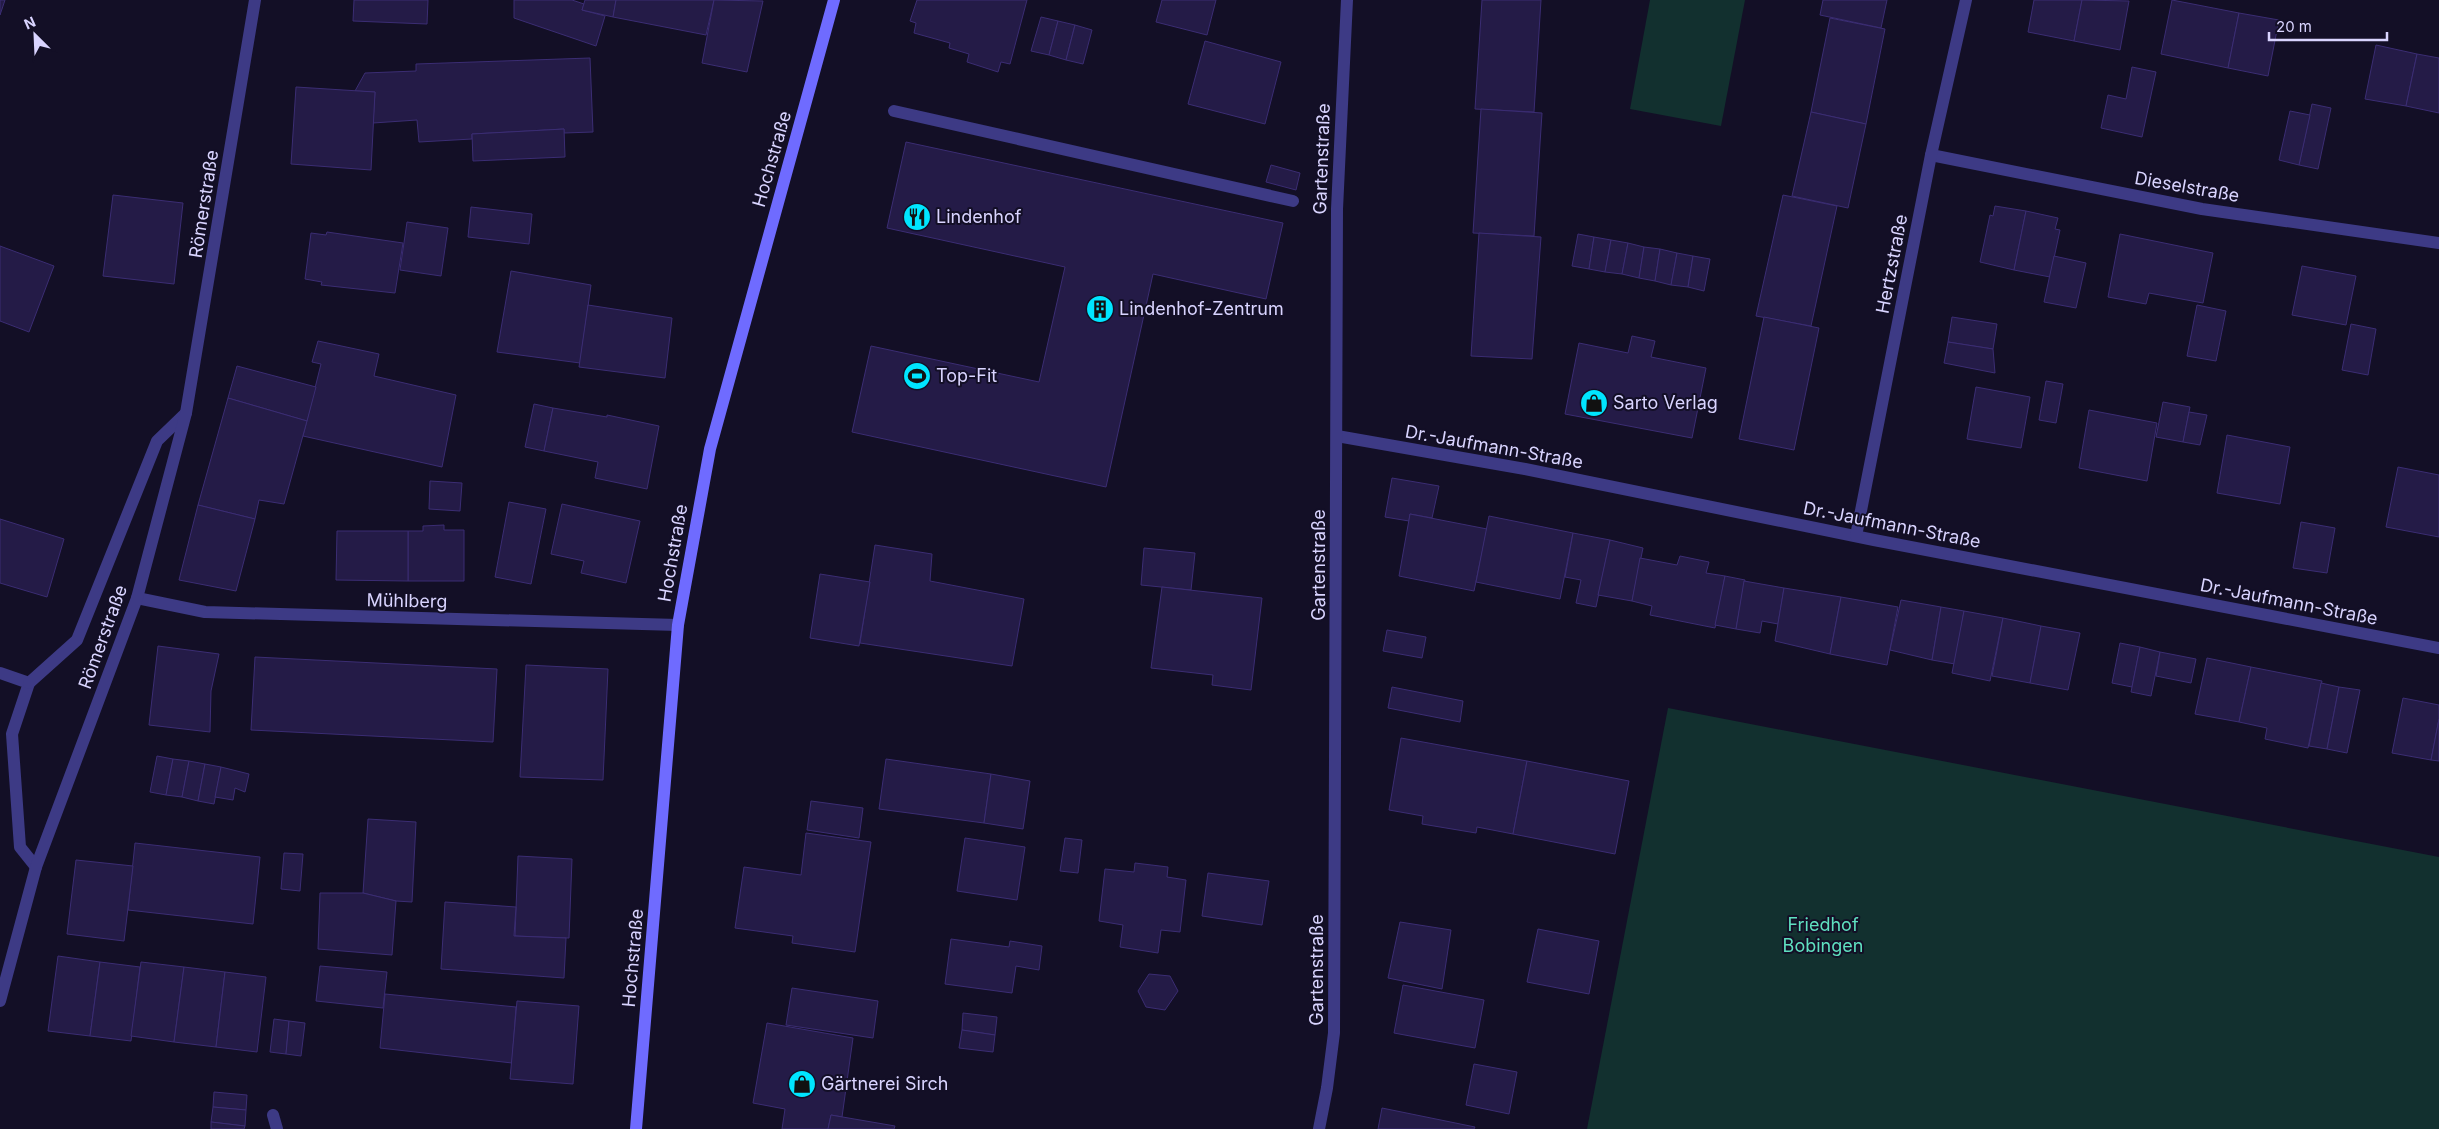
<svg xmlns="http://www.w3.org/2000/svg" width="2439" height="1129" viewBox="0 0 2439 1129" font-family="Inter,sans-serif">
  <rect width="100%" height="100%" fill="#130f26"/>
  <!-- green -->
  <g fill="#12302f">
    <polygon points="1650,0 1745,0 1721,126 1630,109"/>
    <polygon points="1668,708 2439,857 2439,1129 1587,1129"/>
  </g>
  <!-- building -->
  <g fill="#241b47" stroke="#3b2d73">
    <polygon points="0,0 5,0 0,15"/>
    <polygon points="354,0 428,0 427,24 353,21"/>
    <polygon points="514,0 572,0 584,4 582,10 605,16 596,46 514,18"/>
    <polygon points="585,0 616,0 613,17 582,10"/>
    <polygon points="616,0 714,0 706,35 613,17"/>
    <polygon points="714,0 763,1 747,72 702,63"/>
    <polygon points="917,0 1027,0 1010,64 1001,62 998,72 967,62 969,54 949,48 950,43 914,33 916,23 910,21"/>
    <polygon points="1162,0 1216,0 1207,35 1156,22"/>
    <polygon points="1482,0 1541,0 1534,112 1475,109"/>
    <polygon points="1823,0 1887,0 1881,28 1820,15"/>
    <polygon points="2034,0 2082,0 2074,41 2028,32"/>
    <polygon points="2082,0 2129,1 2120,50 2074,41"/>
    <polygon points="2172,0 2239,13 2228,68 2161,54"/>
    <polygon points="2239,13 2279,20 2268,76 2228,68"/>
    <polygon points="1041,17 1058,21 1049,55 1031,51"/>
    <polygon points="1830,18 1885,29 1866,124 1811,112"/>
    <polygon points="1058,21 1075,25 1066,60 1049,55"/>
    <polygon points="1075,25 1092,30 1083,64 1066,60"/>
    <polygon points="1205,41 1281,62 1265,124 1188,104"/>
    <polygon points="2376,45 2417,54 2406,106 2365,99"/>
    <polygon points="2417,54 2439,58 2439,113 2406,106"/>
    <polygon points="590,58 593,132 564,133 564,129 472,134 472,139 419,142 417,120 373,123 375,92 355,91 365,73 416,71 416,64"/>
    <polygon points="2132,67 2156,72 2142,137 2101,128 2108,95 2126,99"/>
    <polygon points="296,87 375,92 371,170 291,164"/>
    <polygon points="2312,104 2331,108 2318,169 2299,165"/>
    <polygon points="1481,109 1542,113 1534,236 1473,233"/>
    <polygon points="2290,111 2310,115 2299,165 2279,160"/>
    <polygon points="1811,112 1866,124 1848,208 1792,196"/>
    <polygon points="564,129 565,157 473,161 472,134"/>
    <polygon points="906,142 1283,223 1266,299 1153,274 1106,487 852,432 871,346 1039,382 1065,267 887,228"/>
    <polygon points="1271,165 1300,173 1296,190 1266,182"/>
    <polygon points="113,195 183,203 174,284 103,276"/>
    <polygon points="1783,195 1837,206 1811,326 1756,316"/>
    <polygon points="1995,206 2026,211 2014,270 1980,262 1990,215 1993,216"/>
    <polygon points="471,207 532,214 529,244 468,237"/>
    <polygon points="2026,211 2058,218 2055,229 2060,230 2050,277 2014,270"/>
    <polygon points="407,222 448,228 441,276 400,270"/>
    <polygon points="327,232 403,243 395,293 321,285 322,282 305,279 311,233 326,235"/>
    <polygon points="1479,233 1541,237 1532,359 1471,356"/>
    <polygon points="1578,234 1594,237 1589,269 1572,266"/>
    <polygon points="2120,234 2213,253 2203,303 2149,293 2146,304 2108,297"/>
    <polygon points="1594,237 1611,240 1605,272 1589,269"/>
    <polygon points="1611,240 1628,243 1622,274 1605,272"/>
    <polygon points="1628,243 1644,247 1639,278 1622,274"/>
    <polygon points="0,246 54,266 29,332 0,321"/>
    <polygon points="1644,247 1660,249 1655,281 1639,278"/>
    <polygon points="1660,249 1677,253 1671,285 1655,281"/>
    <polygon points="1677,253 1693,256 1688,287 1671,285"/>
    <polygon points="1693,256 1710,259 1704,291 1688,287"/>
    <polygon points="2054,256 2086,263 2076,308 2044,302"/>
    <polygon points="2302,266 2356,276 2346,325 2292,315"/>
    <polygon points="511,271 591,285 580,363 497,352"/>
    <polygon points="588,305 672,318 665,378 579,367"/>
    <polygon points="2197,305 2226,311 2216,361 2187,356"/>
    <polygon points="1764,317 1819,328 1794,450 1739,439"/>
    <polygon points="1952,317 1997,324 1993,349 1948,342"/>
    <polygon points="2351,324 2376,329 2368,375 2342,370"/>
    <polygon points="1632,336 1655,341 1651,357 1706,368 1692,438 1565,414 1579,343 1628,353"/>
    <polygon points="318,341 379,354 374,376 456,395 442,467 303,436 321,364 312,362"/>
    <polygon points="1948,342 1993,349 1995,373 1944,363"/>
    <polygon points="237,366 316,387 307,421 228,398"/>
    <polygon points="2046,381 2063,384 2056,423 2039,420"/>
    <polygon points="1976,387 2030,397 2021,448 1967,439"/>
    <polygon points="228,398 307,421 284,504 259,500 255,519 198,505"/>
    <polygon points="2163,402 2190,407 2183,442 2156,437"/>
    <polygon points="534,404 553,408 544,451 525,447"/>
    <polygon points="553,408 607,417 607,415 659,426 647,489 595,478 598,462 544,451"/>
    <polygon points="2089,410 2157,423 2147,481 2079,468"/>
    <polygon points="2189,412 2207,415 2200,445 2183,442"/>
    <polygon points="2227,435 2290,447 2280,504 2217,493"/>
    <polygon points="2398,467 2439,475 2439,537 2386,527"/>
    <polygon points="1392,478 1439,486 1432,518 1410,514 1409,521 1385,517"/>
    <polygon points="430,481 462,483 460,511 429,509"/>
    <polygon points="509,502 546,509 531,584 495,577"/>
    <polygon points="562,504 640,521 626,583 581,573 584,561 551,554"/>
    <polygon points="198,505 255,519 236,591 179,580"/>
    <polygon points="1410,514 1487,529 1474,591 1399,576"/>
    <polygon points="1489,516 1573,533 1560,599 1476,582"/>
    <polygon points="0,519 64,539 47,597 0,583"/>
    <polygon points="2301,522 2335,528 2327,573 2293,568"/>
    <polygon points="444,525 444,530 464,530 464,581 408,581 408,531 423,531 423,526"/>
    <polygon points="337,531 408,531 408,581 336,580"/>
    <polygon points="1573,533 1610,540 1596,607 1576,603 1581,580 1565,577"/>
    <polygon points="1610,540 1643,548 1632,601 1598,595"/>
    <polygon points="875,545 932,554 930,581 1024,599 1012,666 860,643"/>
    <polygon points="1144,548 1195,553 1191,590 1141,585"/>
    <polygon points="1680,556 1709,562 1706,573 1725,576 1715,628 1650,615 1652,606 1632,601 1640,558 1677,565"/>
    <polygon points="820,574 870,582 859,646 810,638"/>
    <polygon points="1725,576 1745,580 1736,629 1715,625"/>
    <polygon points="1744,581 1784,588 1778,624 1762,621 1760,633 1736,629"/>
    <polygon points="1162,587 1262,598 1251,690 1212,685 1213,675 1151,668"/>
    <polygon points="1784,588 1841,597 1830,654 1775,641"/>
    <polygon points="1841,597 1898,607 1887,665 1830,654"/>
    <polygon points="1901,600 1941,607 1932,660 1890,650"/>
    <polygon points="1941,607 1964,611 1955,664 1932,660"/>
    <polygon points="1964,611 2003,618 1990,681 1952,673"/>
    <polygon points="2003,618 2041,626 2030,683 1992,676"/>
    <polygon points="2041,626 2080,633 2068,690 2030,683"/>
    <polygon points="1387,630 1426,637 1422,658 1383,651"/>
    <polygon points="2120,643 2140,647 2132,687 2112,683"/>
    <polygon points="158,646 219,654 211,691 210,732 149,725"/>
    <polygon points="2140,647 2160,652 2151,696 2131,692"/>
    <polygon points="2160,652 2196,659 2191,683 2156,676"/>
    <polygon points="255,657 497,669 493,742 251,730"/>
    <polygon points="2207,658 2251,667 2239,722 2195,714"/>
    <polygon points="526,665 608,669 603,780 520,777"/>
    <polygon points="2251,667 2322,681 2308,748 2265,739 2267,728 2239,722"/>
    <polygon points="2321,683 2339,687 2327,749 2309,746"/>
    <polygon points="1392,687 1463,701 1460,722 1388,708"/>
    <polygon points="2339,687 2360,690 2347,753 2327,749"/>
    <polygon points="2403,698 2439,705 2439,719 2431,760 2392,753"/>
    <polygon points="2439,719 2439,761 2431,760"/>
    <polygon points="1401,738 1527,761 1513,834 1477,827 1476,833 1422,824 1423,816 1389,810"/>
    <polygon points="157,756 173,759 166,795 150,792"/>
    <polygon points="173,759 189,761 182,797 166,795"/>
    <polygon points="886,759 991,774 984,823 879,809"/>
    <polygon points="189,761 205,764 198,801 182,797"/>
    <polygon points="1527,761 1629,781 1615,854 1513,834"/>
    <polygon points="205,764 221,767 214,804 198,801"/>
    <polygon points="221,767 249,774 245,792 235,788 233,800 215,797"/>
    <polygon points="991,774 1030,781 1023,829 984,823"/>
    <polygon points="811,801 863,808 859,838 807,830"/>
    <polygon points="368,819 416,822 412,902 396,901 363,893"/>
    <polygon points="806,833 871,842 855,952 792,943 793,936 735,928 744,867 801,875"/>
    <polygon points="965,838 1025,847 1017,900 957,891"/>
    <polygon points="1065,838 1082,840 1078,873 1060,871"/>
    <polygon points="135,843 260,857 253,924 128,910"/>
    <polygon points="284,853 303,854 300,891 281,889"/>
    <polygon points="518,856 572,859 569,938 515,936"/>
    <polygon points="76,860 133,866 124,941 67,934"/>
    <polygon points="1135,863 1168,867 1167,877 1186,880 1180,932 1161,930 1158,953 1120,947 1123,925 1099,921 1105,869 1134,872"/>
    <polygon points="1208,873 1269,881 1262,925 1202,916"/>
    <polygon points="320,893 363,893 396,901 392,955 318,949"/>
    <polygon points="445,902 516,907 514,936 566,938 564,978 441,969"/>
    <polygon points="1400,922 1451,930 1442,989 1388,978"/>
    <polygon points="1538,929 1599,941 1589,994 1527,982"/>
    <polygon points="951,939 1009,947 1010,941 1042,946 1039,970 1016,966 1012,993 945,984"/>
    <polygon points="58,956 100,962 90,1036 48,1031"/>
    <polygon points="100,962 140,967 131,1041 90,1036"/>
    <polygon points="141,962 184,967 174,1042 131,1036"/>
    <polygon points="320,966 387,972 383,1008 316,1001"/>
    <polygon points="184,967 225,972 216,1047 174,1042"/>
    <polygon points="225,972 266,977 257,1052 216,1047"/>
    <polygon points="1149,974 1170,976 1178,991 1165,1010 1146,1007 1138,991"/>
    <polygon points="1403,985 1484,1000 1475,1048 1394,1033"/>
    <polygon points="792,988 878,1001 873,1038 786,1025"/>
    <polygon points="385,994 516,1007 512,1063 380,1048"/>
    <polygon points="517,1001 579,1006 573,1084 510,1079"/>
    <polygon points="963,1013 997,1017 995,1035 962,1030"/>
    <polygon points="274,1019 289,1021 286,1054 270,1052"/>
    <polygon points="289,1021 305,1023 301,1056 286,1054"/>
    <polygon points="767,1023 853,1038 842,1117 831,1115 828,1129 782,1129 785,1109 753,1103"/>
    <polygon points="962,1030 995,1035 993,1052 959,1048"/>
    <polygon points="1474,1064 1517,1072 1509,1114 1466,1105"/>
    <polygon points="214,1092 247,1095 246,1110 213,1107"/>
    <polygon points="213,1107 246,1110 245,1126 211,1122"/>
    <polygon points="1382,1108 1475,1127 1474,1129 1378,1129"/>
    <polygon points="831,1115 895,1126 894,1129 828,1129"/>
    <polygon points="211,1122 245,1126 244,1129 211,1129"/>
  </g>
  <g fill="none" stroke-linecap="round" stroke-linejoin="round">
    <!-- lane -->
    <g stroke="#3d3a85" stroke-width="12">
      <polyline points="894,111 1293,201"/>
      <polyline points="0,673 29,683 12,734 20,847 36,867"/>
      <polyline points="29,683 77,640 157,441 186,413"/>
      <polyline points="273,1115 277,1129"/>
    </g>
    <!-- street -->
    <g stroke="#3d3a85" stroke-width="12">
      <polyline points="1931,155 2202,209 2439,243"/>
      <polyline points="1337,436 1525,469 1874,540 2439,648"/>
      <polyline points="1856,536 1931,155 1966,0"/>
      <polyline points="137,598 205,612 678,625"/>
      <polyline points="0,1001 36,867 137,598 186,413 255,0"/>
      <polyline points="1319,1129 1327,1088 1334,1033 1337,209 1347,0"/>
    </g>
    <!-- secondary -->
    <polyline stroke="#6f6bff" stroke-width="12" points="636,1129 678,625 710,449 834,0"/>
  </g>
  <!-- icons -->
  <defs>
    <g id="restaurant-disc" transform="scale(1.4375)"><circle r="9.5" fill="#00e5ff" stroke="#130f26"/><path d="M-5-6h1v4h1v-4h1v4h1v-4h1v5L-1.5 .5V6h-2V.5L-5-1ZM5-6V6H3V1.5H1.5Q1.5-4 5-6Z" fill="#111"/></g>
    <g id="building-disc" transform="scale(1.4375)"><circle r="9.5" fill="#00e5ff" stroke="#130f26"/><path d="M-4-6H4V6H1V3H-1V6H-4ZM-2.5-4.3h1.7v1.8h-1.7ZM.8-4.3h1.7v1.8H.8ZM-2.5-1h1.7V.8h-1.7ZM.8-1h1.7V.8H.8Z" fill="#111"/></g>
    <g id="stadium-disc" transform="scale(1.4375)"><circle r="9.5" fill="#00e5ff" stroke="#130f26"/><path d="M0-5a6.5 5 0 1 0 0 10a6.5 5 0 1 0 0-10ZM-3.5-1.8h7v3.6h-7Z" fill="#111"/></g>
    <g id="shop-disc" transform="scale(1.4375)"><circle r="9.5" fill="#00e5ff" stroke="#130f26"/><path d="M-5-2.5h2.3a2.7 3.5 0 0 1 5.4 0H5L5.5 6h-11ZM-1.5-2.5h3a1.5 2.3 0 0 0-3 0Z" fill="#111"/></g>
  </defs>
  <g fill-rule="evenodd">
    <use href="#restaurant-disc" x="917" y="217"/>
    <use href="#building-disc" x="1100" y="309"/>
    <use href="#stadium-disc" x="917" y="376"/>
    <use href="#shop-disc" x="1594" y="403"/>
    <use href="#shop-disc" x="802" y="1084"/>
  </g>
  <g text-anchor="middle" stroke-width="4" stroke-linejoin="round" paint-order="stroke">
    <!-- street labels -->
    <g font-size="18" fill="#d9d4ff" stroke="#130f26">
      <text transform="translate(772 159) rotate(-74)" y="6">Hochstraße</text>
      <text transform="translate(1322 159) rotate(-88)" y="6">Gartenstraße</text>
      <text transform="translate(2187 187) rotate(10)" y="6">Dieselstraße</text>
      <text transform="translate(204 204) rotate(-81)" y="6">Römerstraße</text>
      <text transform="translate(1892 264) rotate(-79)" y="6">Hertzstraße</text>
      <text transform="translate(1494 447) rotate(10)" y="6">Dr.-Jaufmann-Straße</text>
      <text transform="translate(1892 525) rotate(11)" y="6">Dr.-Jaufmann-Straße</text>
      <text transform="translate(673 553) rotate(-80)" y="6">Hochstraße</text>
      <text transform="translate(1319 565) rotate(-90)" y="6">Gartenstraße</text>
      <text transform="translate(407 601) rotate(1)" y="6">Mühlberg</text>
      <text transform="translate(2289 602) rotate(11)" y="6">Dr.-Jaufmann-Straße</text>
      <text transform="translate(103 637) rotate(-70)" y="6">Römerstraße</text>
      <text transform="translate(633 958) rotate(-85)" y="6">Hochstraße</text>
      <text transform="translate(1317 970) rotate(-90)" y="6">Gartenstraße</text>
    </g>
    <!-- poi labels -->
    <g font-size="18" fill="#d9d4ff" stroke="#130f26" text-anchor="start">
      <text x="936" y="223">Lindenhof</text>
      <text x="1119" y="315">Lindenhof-Zentrum</text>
      <text x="936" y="382">Top-Fit</text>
      <text x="1613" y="409">Sarto Verlag</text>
      <text x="821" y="1090">Gärtnerei Sirch</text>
    </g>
    <!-- park labels -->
    <g font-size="18" fill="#5fe0c0" stroke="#130f26">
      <text x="1823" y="931">Friedhof<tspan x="1823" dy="21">Bobingen</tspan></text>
    </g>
  </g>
  <!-- north arrow -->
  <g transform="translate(35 35) rotate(336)" stroke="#130f26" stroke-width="4" paint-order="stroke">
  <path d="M0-4L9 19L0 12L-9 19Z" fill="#d9d4ff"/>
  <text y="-8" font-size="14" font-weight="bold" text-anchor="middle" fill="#d9d4ff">N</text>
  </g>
  <!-- scale -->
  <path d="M2269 32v8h118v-8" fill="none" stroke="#d9d4ff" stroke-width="2.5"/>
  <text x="2276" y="32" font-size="15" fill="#d9d4ff" stroke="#130f26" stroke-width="4" paint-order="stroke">20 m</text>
</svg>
